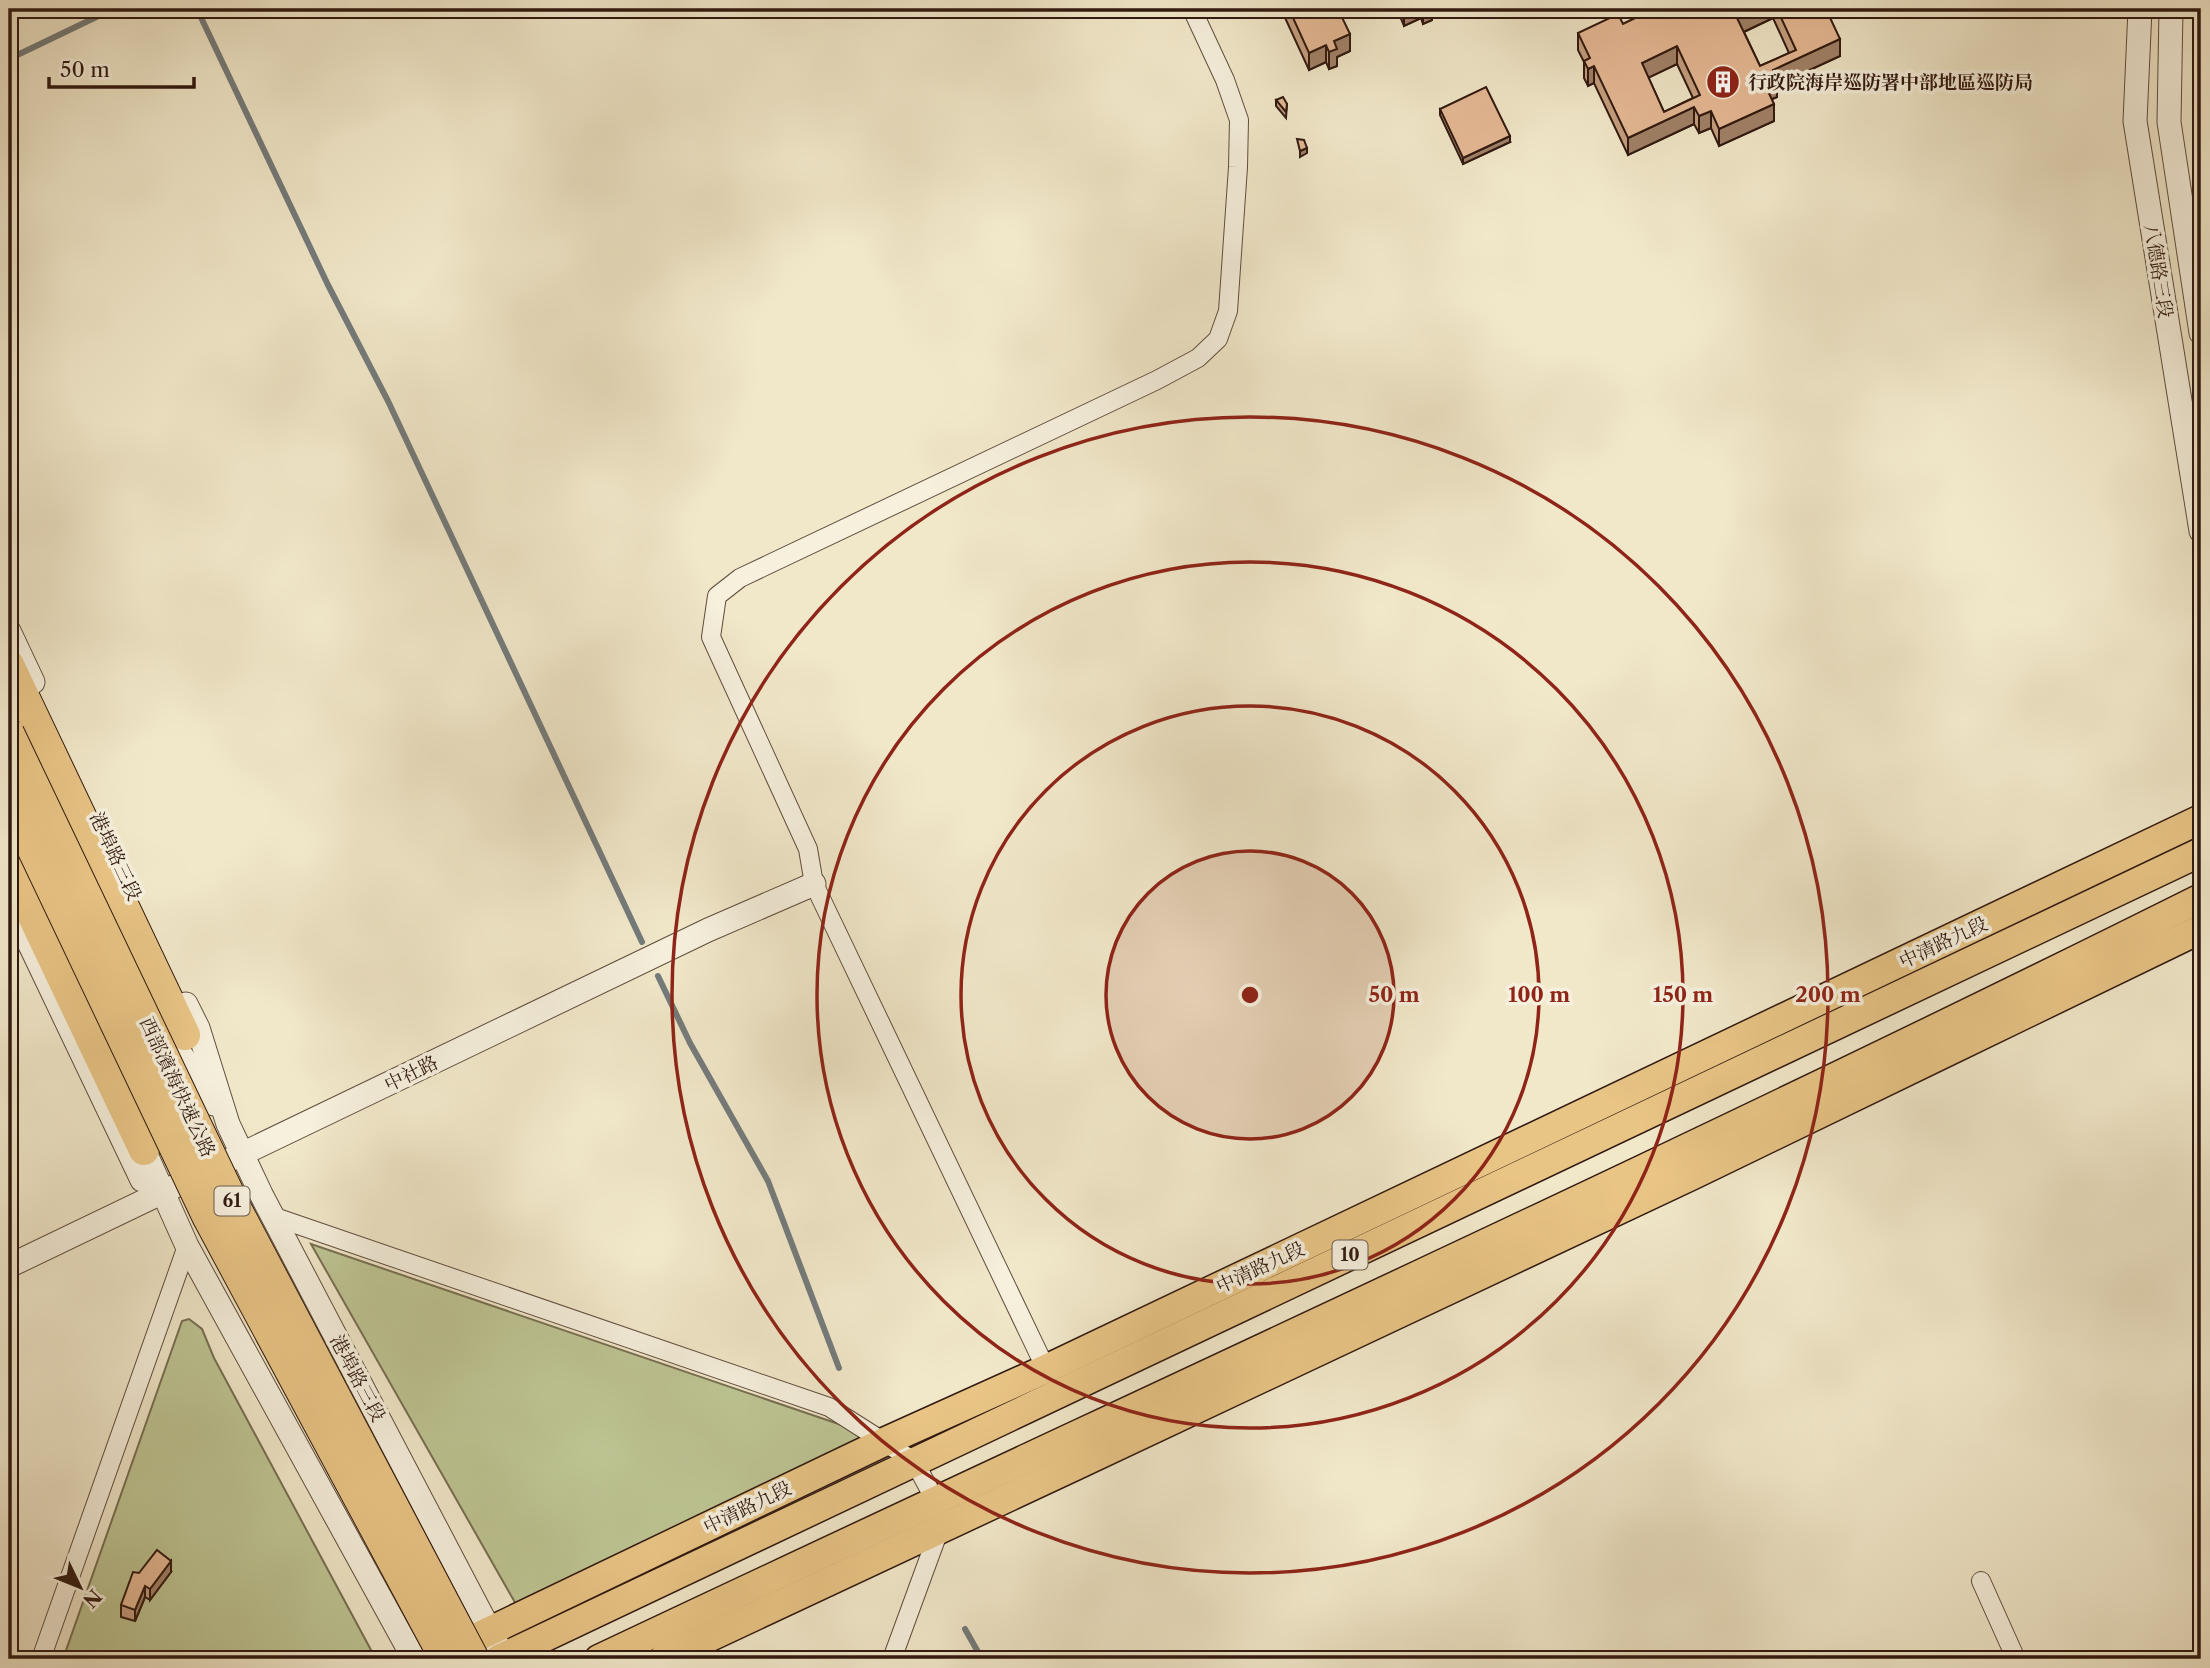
<svg xmlns="http://www.w3.org/2000/svg" width="2210" height="1668" viewBox="0 0 2210 1668" font-family="'Libre Caslon Text','Noto Serif TC',serif">
  <rect width="100%" height="100%" fill="#f1e8ca"/>
  <filter id="stains"><feTurbulence type="fractalNoise" baseFrequency=".00286" numOctaves="4"/><feColorMatrix values="0 0 0 0 .2 0 0 0 0 .09 0 0 0 0 .02 0 0 0 .5 -.17"/></filter>
  <radialGradient id="worn" r=".72"><stop offset=".6" stop-color="#630" stop-opacity="0"/><stop offset="1" stop-color="#630" stop-opacity=".3"/></radialGradient>
  <!-- green -->
  <g fill="#bec594" stroke="#776f52" stroke-width="2">
    <polygon points="311,1244 871,1435 517,1606"/>
    <polygon points="189,1319 202,1329 214,1358 371,1650 370,1659 63,1659 182,1321"/>
  </g>
  <g fill="none" stroke-linecap="round" stroke-linejoin="round">
    <!-- stream -->
    <g stroke="#747b7b" stroke-width="6">
      <polyline points="197,9 328,285 388,401 642,942"/>
      <polyline points="9,59 113,9"/>
      <polyline points="658,976 690,1043 768,1181 839,1368"/>
      <polyline points="965,1629 982,1659"/>
    </g>
    <!-- minor casing -->
    <g stroke="#604d3e" stroke-width="20">
      <g id="minor">
        <polyline points="272,1216 829,1407 914,1461 935,1500 940,1528 892,1659"/>
        <polyline points="1046,1369 814,884 808,849 711,637 717,596 740,578 1157,380 1198,358 1218,339 1228,311 1238,167 1239,120 1225,80 1192,9"/>
        <polyline points="1981,1581 2016,1659"/>
        <polyline points="41,1659 187,1246"/>
      </g>
    </g>
    <!-- tertiary casing -->
    <g stroke="#604d3e" stroke-width="25">
      <g id="tertiary">
        <polyline points="2140,9 2135,121 2201,531"/>
        <polyline points="2171,9 2169,122 2201,333"/>
        <polyline points="9,631 33,682"/>
        <polyline points="9,901 142,1180"/>
        <polyline points="186,1004 198,1028 228,1124 261,1194 498,1646"/>
        <polyline points="161,1018 172,1041 214,1104"/>
        <polyline points="144,1150 187,1246 414,1659"/>
        <polyline points="9,1266 708,930 814,884"/>
      </g>
    </g>
    <!-- primary casing -->
    <g stroke="#301910" stroke-width="31">
      <g id="primary">
        <polyline points="444,1653 884,1442 1046,1369 2201,819"/>
        <polyline points="499,1659 2201,852"/>
        <path d="M599,1659C1134,1406 1672,1162 2201,898"/>
        <path d="M663,1659C1006,1497 1351,1339 1693,1175C1863,1094 2031,1010 2201,929"/>
      </g>
    </g>
    <!-- trunk casing -->
    <g stroke="#301910" stroke-width="32">
      <g id="trunk">
        <polyline points="9,665 185,1035"/>
        <polyline points="9,866 144,1150"/>
      </g>
    </g>
    <!-- minor -->
    <use href="#minor" stroke="#f6f0dd" stroke-width="18"/>
    <!-- tertiary -->
    <use href="#tertiary" stroke="#f6f0dd" stroke-width="23"/>
    <!-- primary -->
    <use href="#primary" stroke="#e8c485" stroke-width="28"/>
    <!-- trunk -->
    <use href="#trunk" stroke="#e8c485" stroke-width="30"/>
    <!-- trunk-bridge casing -->
    <g stroke="#301910" stroke-width="32" stroke-linecap="butt">
      <g id="trunk-bridge">
        <polyline points="9,733 235,1206 474,1659"/>
        <polyline points="9,800 208,1218 445,1659"/>
      </g>
    </g>
    <!-- trunk-bridge -->
    <use href="#trunk-bridge" stroke="#e8c485" stroke-width="30"/>
  </g>
  <!-- wall -->
  <g fill="#c6a081" stroke="#301910" stroke-width="2" fill-rule="evenodd">
    <polygon points="1281,9 1354,9 1341,15 1350,51 1337,57 1337,66 1329,69 1326,62 1309,70"/>
    <polygon points="1397,9 1440,9 1432,13 1432,20 1423,24 1421,18 1404,26"/>
    <path d="M1654,9H1826L1840,56L1777,85V97L1772,99L1774,121L1719,146L1711,128L1699,133L1694,124L1628,155L1594,83L1588,86L1584,78V62L1578,50V33L1623,24ZM1773,18L1789,53L1760,66L1744,32ZM1677,64L1693,98L1664,112L1648,77Z"/>
    <polygon points="1276,100 1287,104 1286,118 1276,106"/>
    <polygon points="1440,109 1510,142 1463,164 1440,115"/>
    <polygon points="171,1572 150,1600 145,1597 135,1621 121,1617 121,1605 139,1573"/>
  </g>
  <!-- shaded-wall -->
  <g fill="#a18269" stroke="#301910" stroke-width="2">
    <polygon points="9,9 33,9 9,20"/>
    <polygon points="1334,9 1354,9 1334,18"/>
    <polygon points="1404,9 1421,9 1421,18 1404,26"/>
    <polygon points="1423,9 1440,9 1432,13 1432,20 1423,24"/>
    <polygon points="1758,9 1773,9 1773,18 1737,35 1737,18"/>
    <polygon points="1350,34 1350,51 1337,57 1337,66 1329,69 1329,52 1334,41"/>
    <polygon points="1840,39 1840,56 1777,85 1777,97 1765,102 1765,85 1773,70"/>
    <polygon points="1326,45 1326,62 1309,70 1309,53"/>
    <polygon points="1677,46 1677,64 1642,81 1642,63"/>
    <polygon points="1594,66 1594,83 1588,86 1588,69"/>
    <polygon points="1774,104 1774,121 1719,146 1719,129"/>
    <polygon points="1694,107 1694,124 1628,155 1628,138"/>
    <polygon points="1711,111 1711,128 1699,133 1699,116"/>
    <polygon points="1510,136 1510,142 1463,164 1463,158"/>
    <polygon points="1307,148 1307,153 1300,157 1300,151"/>
    <polygon points="171,1561 171,1572 150,1600 150,1589"/>
    <polygon points="145,1586 145,1597 135,1621 135,1610"/>
  </g>
  <!-- building -->
  <g fill="#e6ba96" stroke="#301910" stroke-width="2" fill-rule="evenodd">
    <polygon points="1289,9 1338,9 1350,34 1334,41 1337,49 1329,52 1326,45 1309,53"/>
    <path d="M1654,9H1758L1737,18L1760,66L1796,50L1777,9H1826L1840,39L1773,70L1777,80L1765,85L1774,104L1719,129L1711,111L1699,116L1694,107L1628,138L1594,66L1588,69L1584,61L1590,58L1578,33L1618,14L1623,24ZM1677,46L1700,95L1664,112L1642,63Z"/>
    <polygon points="1486,87 1510,136 1463,158 1440,109"/>
    <polygon points="1283,97 1287,104 1286,112 1276,100"/>
    <polygon points="1297,139 1304,140 1307,148 1300,151"/>
    <polygon points="157,1550 171,1561 150,1589 145,1586 135,1610 121,1605 133,1572 139,1573"/>
  </g>
  <!-- distance rings -->
  <circle cx="1250" cy="995" r="144" fill="#8f2418" fill-opacity=".12"/>
  <g fill="none" stroke="#8f2418" stroke-width="3.5">
    <circle cx="1250" cy="995" r="144"/>
    <circle cx="1250" cy="995" r="289"/>
    <circle cx="1250" cy="995" r="433"/>
    <circle cx="1250" cy="995" r="578"/>
  </g>
  <!-- icons -->
  <defs>
    <g id="building-disc" transform="scale(1.75)"><circle r="9.5" fill="#8f2418" stroke="#f6f0dd"/><path d="M-4-6H4V6H1V3H-1V6H-4ZM-2.5-4.3h1.7v1.8h-1.7ZM.8-4.3h1.7v1.8H.8ZM-2.5-1h1.7V.8h-1.7ZM.8-1h1.7V.8H.8Z" fill="#fff"/></g>
  </defs>
  <g fill-rule="evenodd">
    <use href="#building-disc" x="1723" y="82"/>
  </g>
  <g text-anchor="middle" stroke-width="7" stroke-linejoin="round" paint-order="stroke">
    <!-- shield labels -->
    <g fill="#f6f0dd" stroke="#6b5a4e" stroke-width="2">
      <rect x="214.5" y="1186.5" width="35" height="29" rx="5"/>
      <rect x="1332.5" y="1240.5" width="35" height="29" rx="5"/>
    </g>
    <g font-size="18" font-weight="bold" fill="#301910">
      <text x="232" y="1207">61</text>
      <text x="1350" y="1261">10</text>
    </g>
    <!-- poi labels -->
    <g font-size="19" font-weight="bold" fill="#301910" stroke="#f6f0dd" text-anchor="start">
      <text x="1748" y="89">行政院海岸巡防署中部地區巡防局</text>
    </g>
    <!-- street labels -->
    <g font-size="19" fill="#301910" stroke="#f6f0dd">
      <text transform="translate(2159 271) rotate(81)" y="7">八德路三段</text>
      <text transform="translate(116 856) rotate(65)" y="7">港埠路三段</text>
      <text transform="translate(1943 942) rotate(-25)" y="7">中清路九段</text>
      <text transform="translate(411 1073) rotate(-26)" y="7">中社路</text>
      <text transform="translate(178 1087) rotate(65)" y="7">西部濱海快速公路</text>
      <text transform="translate(1260 1267) rotate(-25)" y="7">中清路九段</text>
      <text transform="translate(358 1378) rotate(62)" y="7">港埠路三段</text>
      <text transform="translate(747 1507) rotate(-26)" y="7">中清路九段</text>
    </g>
  </g>
  <circle cx="1250" cy="995" r="10" fill="#8f2418" stroke="#f6f0dd" stroke-width="3.5"/>
  <g font-size="21" text-anchor="middle" font-weight="bold" fill="#8f2418" stroke="#f6f0dd" stroke-width="7" stroke-linejoin="round" paint-order="stroke">
    <text x="1394" y="1002">50 m</text>
    <text x="1539" y="1002">100 m</text>
    <text x="1683" y="1002">150 m</text>
    <text x="1828" y="1002">200 m</text>
  </g>
  <!-- margin -->
  <rect width="2210" height="1668" fill="none" stroke="#f1e8ca" stroke-width="35"/>
  <rect x="10" y="10" width="2189" height="1647" fill="none" stroke="#301910" stroke-width="3.5"/>
  <rect x="18" y="18" width="2175" height="1633" fill="none" stroke="#301910" stroke-width="2"/>
  <!-- north arrow -->
  <g transform="translate(80 1587) rotate(133)" stroke="#f6f0dd" stroke-width="5" paint-order="stroke">
  <path d="M0-5L12 26L0 18L-12 26Z" fill="#301910"/>
  <text y="-10" font-size="19" font-weight="bold" text-anchor="middle" fill="#301910">N</text>
  </g>
  <!-- scale -->
  <path d="M49 77v10h145v-10" fill="none" stroke="#301910" stroke-width="3.5"/>
  <text x="60" y="77" font-size="21" fill="#301910" stroke="#f6f0dd" stroke-width="5" paint-order="stroke">50 m</text>
  <rect width="100%" height="100%" filter="url(#stains)"/>
  <rect width="100%" height="100%" fill="url(#worn)"/>
</svg>
